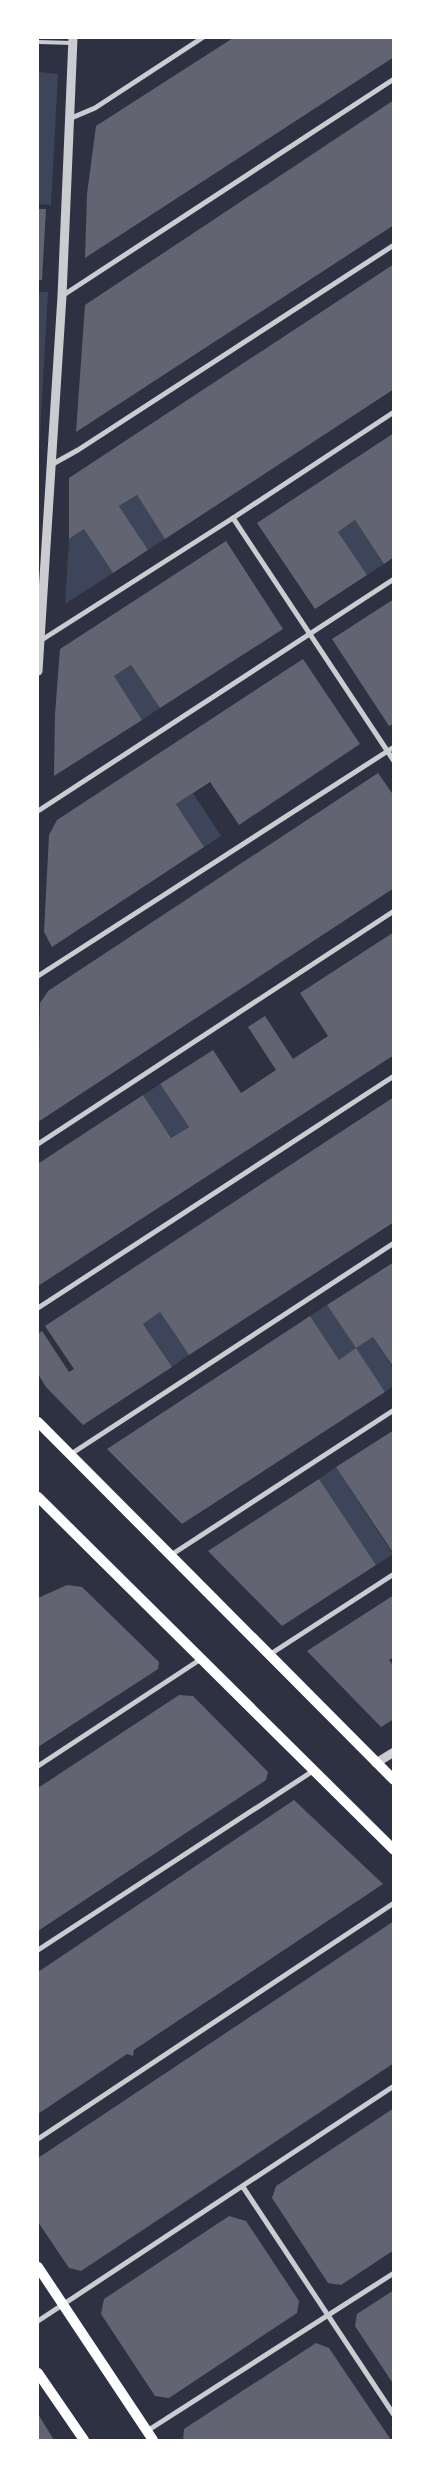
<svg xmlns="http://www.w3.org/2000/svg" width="431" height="2478" viewBox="0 0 431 2478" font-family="Ubuntu,sans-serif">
  <rect width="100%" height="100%" fill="#2d3142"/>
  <!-- green -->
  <g fill="#3c4559">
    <polygon points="38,72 58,74 51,205 38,204"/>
    <polygon points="38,292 48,292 38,470"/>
    <polygon points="137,495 165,539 148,550 119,506"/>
    <polygon points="355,520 384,564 367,575 338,532"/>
    <polygon points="84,529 113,573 65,604 69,539"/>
    <polygon points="131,665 160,708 142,720 114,676"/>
    <polygon points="193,793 221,836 204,847 176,804"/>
    <polygon points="160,1084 189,1127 171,1138 143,1095"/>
    <polygon points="327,1305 356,1348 373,1337 393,1368 393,1386 385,1392 356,1349 339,1360 310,1316"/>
    <polygon points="160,1312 189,1355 172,1367 143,1324"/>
    <polygon points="336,1467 393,1554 376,1565 319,1479"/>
  </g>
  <!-- building -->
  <g fill="#626471">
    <polygon points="233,38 394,38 394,57 85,258 87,194 96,126"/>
    <polygon points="394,100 394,225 76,432 85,305"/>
    <polygon points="38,209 46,209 42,280 38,280"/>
    <polygon points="394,264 394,389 165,539 137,495 119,506 148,550 113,573 84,529 69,539 69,478"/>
    <polygon points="394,433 394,557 384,564 355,520 338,532 367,575 315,609 257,523"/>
    <polygon points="226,541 283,629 160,708 131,665 114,676 142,720 54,776 55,714 60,649"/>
    <polygon points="394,599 394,724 389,726 332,639"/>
    <polygon points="303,659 360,744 239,825 210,782 176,804 204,847 52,947 44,932 49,835 57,820"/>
    <polygon points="378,773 394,796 394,888 38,1122 40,1003 48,991"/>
    <polygon points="394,932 394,1055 38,1286 39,1163 143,1095 171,1138 189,1127 160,1084 213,1050 241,1093 276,1070 248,1027 265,1016 293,1059 328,1036 300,993"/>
    <polygon points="394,1097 394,1222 189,1355 160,1312 143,1324 172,1367 83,1425 46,1387 38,1374 38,1334 42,1331 69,1372 74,1369 45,1326"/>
    <polygon points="394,1262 394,1368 373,1337 356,1348 327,1305"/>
    <polygon points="310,1316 339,1360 356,1348 385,1392 182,1524 107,1449"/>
    <polygon points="394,1430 394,1554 336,1467"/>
    <polygon points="319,1479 376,1565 282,1626 208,1551"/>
    <polygon points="67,1585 82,1587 159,1662 158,1669 38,1747 38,1598"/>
    <polygon points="394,1595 394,1657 389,1660 394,1667 394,1719 381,1727 307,1651"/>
    <polygon points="179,1695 193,1696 268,1772 266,1780 38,1931 38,1788"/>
    <polygon points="294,1800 383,1884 134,2050 133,2056 127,2054 38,2114 38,1972"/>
    <polygon points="394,1921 394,2063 81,2271 69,2268 38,2222 38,2158"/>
    <polygon points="394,2108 394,2250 341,2285 328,2283 272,2198 276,2186"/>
    <polygon points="229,2216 246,2221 299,2301 297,2313 169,2398 155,2396 101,2314 104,2299"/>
    <polygon points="394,2290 394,2385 355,2326 357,2314"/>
    <polygon points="316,2343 329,2348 391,2440 183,2440 184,2429"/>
    <polygon points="38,2414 54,2440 38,2440"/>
  </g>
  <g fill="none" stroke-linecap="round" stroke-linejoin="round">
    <!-- service -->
    <polyline stroke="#caccd0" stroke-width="4" points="38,42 73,43"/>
    <!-- minor -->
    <g stroke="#caccd0" stroke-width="5">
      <polyline points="69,119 95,108 202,38"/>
      <polyline points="62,296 394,79"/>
      <polyline points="51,465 78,450 394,245"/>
      <polyline points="233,518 394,761"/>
      <polyline points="40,641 233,518 394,412"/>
      <polyline points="38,811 394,579"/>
      <polyline points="38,976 394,747"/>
      <polyline points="38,1144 394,911"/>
      <polyline points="38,1308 394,1076"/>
      <polyline points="71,1454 394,1243"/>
      <polyline points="171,1555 394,1410"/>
      <polyline points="269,1655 394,1574"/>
      <polyline points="38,1766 201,1659"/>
      <polyline points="38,1950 313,1771"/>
      <polyline points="38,2139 394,1903"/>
      <polyline points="243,2187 394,2415"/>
      <polyline points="38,2321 394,2086"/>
      <polyline points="147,2431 394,2273"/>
    </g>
    <!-- tertiary -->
    <g stroke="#caccd0" stroke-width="9">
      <polyline points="38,671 62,296 73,38"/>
      <polyline points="376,1763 394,1752"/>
    </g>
    <!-- secondary -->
    <g stroke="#fff" stroke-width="10">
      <polyline points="38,1422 394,1780"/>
      <polyline points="38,1497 394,1850"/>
      <polyline points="38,2267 153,2440"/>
      <polyline points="38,2373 84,2440"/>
    </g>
  </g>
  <!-- border -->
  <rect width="431" height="2478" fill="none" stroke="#ffffff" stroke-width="78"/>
</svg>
